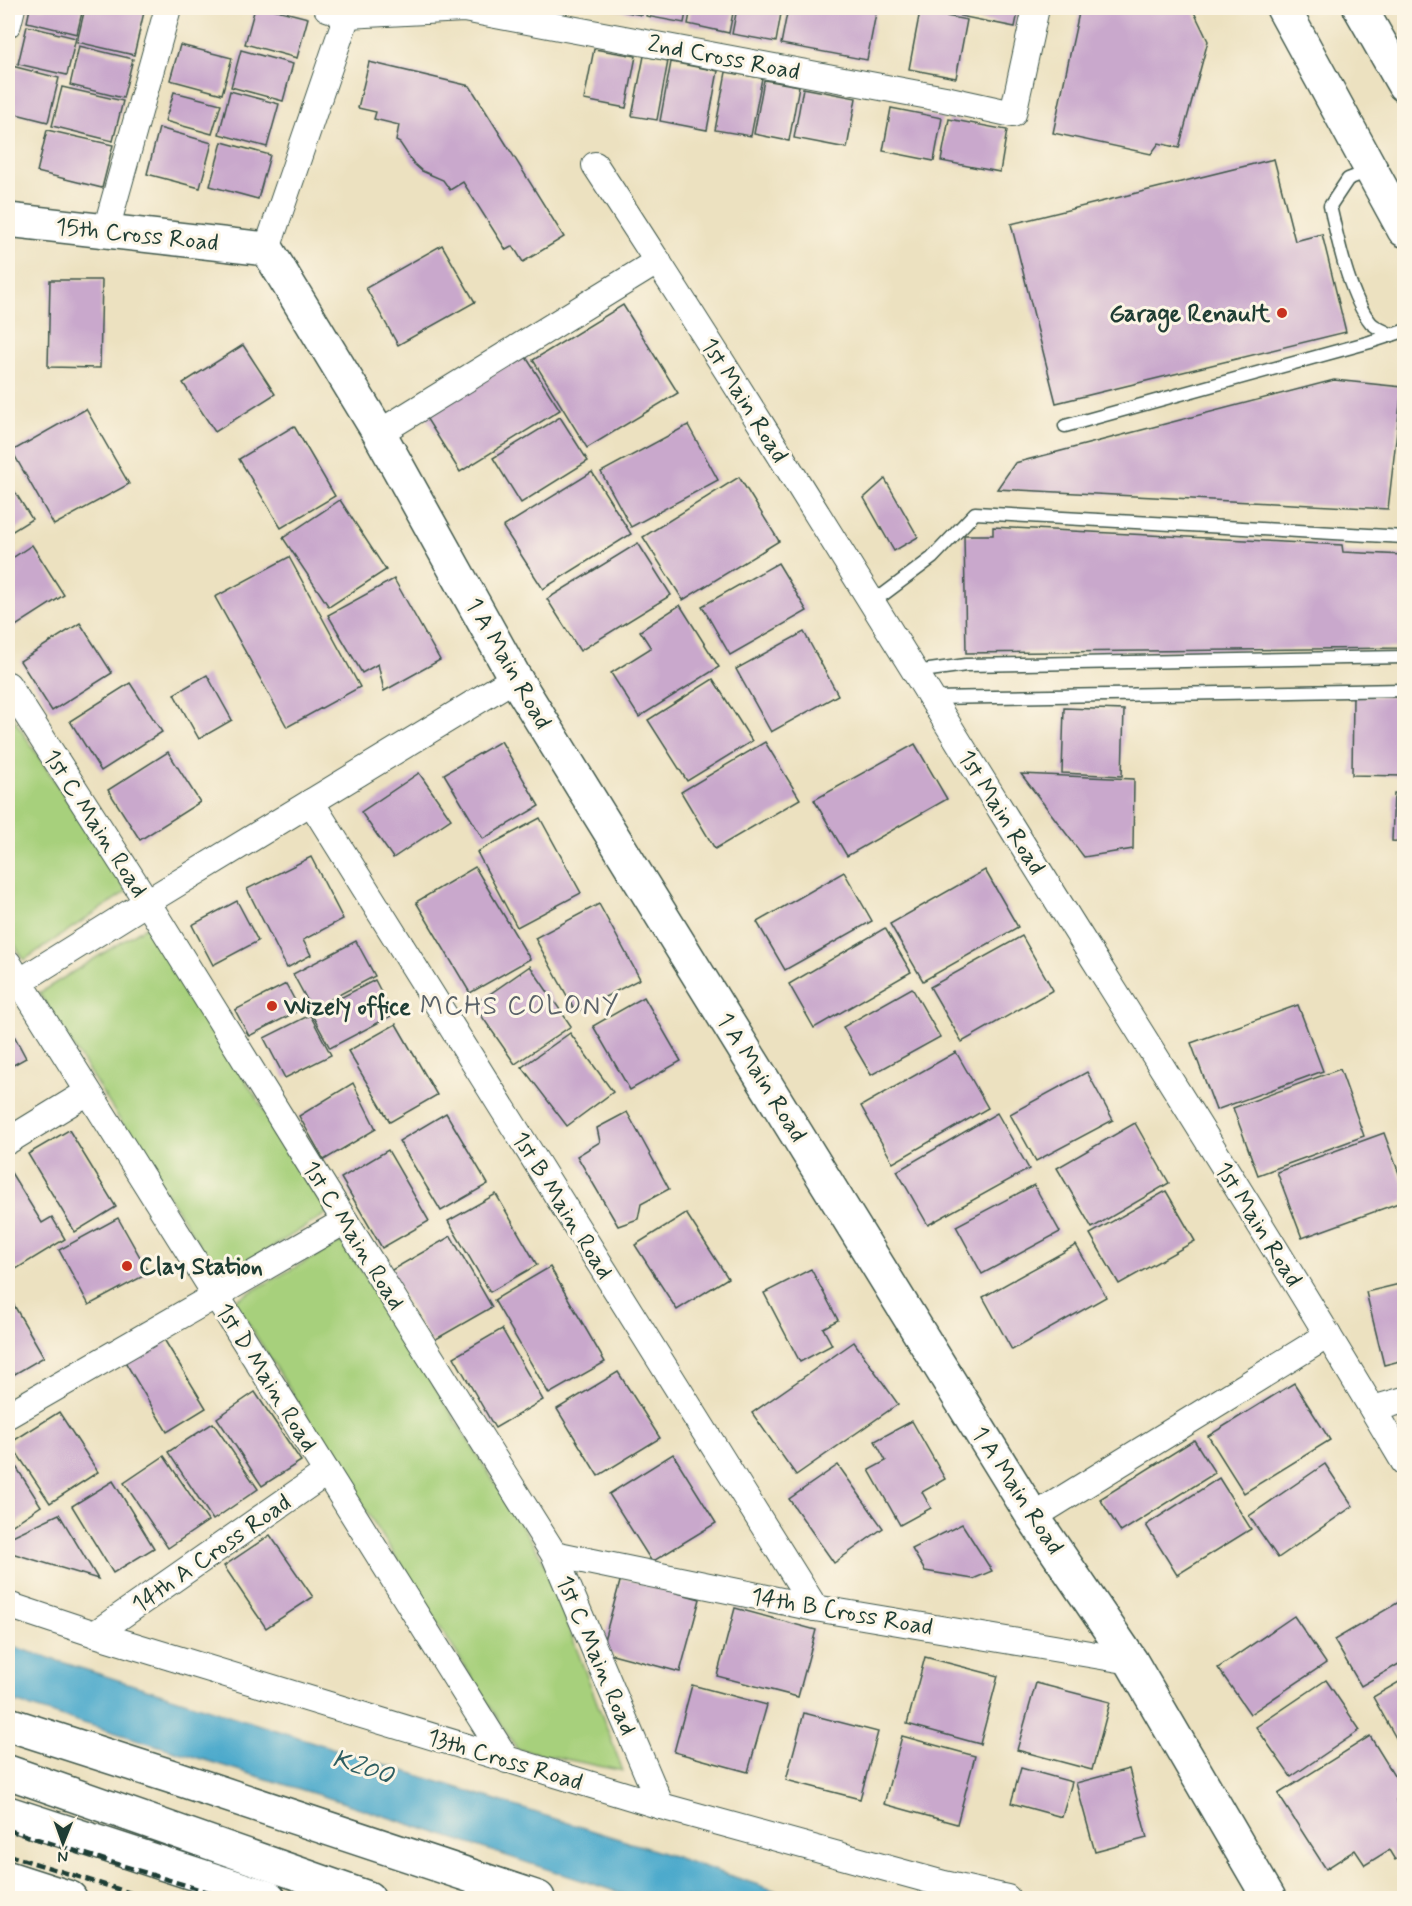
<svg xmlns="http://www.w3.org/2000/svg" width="1412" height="1906" viewBox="0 0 1412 1906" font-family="Mynerve,sans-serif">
  <rect width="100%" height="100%" fill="#fcf5e5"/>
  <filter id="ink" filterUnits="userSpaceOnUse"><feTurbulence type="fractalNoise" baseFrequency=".0167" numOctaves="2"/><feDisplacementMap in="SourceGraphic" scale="12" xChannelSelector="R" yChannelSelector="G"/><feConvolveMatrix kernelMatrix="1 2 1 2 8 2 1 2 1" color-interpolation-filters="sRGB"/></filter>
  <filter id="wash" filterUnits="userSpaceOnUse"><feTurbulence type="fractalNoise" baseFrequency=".008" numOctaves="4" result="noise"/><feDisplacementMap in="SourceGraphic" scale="24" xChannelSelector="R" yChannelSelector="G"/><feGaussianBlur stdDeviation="1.35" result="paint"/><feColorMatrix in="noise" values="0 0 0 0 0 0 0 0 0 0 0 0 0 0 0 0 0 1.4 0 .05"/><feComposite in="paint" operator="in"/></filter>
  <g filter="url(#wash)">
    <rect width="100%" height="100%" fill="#ece1c0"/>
    <!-- green -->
    <g fill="#a7d07b" stroke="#638658" stroke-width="1.5">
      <polygon points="8,710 127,891 24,960 8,934"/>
      <polygon points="147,926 329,1212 221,1279 39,993"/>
      <polygon points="343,1241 542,1558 623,1771 517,1749 234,1301"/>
    </g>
    <!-- water -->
    <polygon fill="#4eaacc" stroke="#367480" stroke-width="1.5" points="8,1645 669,1855 797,1898 636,1898 329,1798 8,1700"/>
    <g id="blocks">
      <!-- building -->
      <g fill="#c9a8cc">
        <polygon points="30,8 83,8 77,34 27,22"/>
        <polygon points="85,8 126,8 144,12 134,55 77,42"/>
        <polygon points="255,8 269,8 308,18 297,58 245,44"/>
        <polygon points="607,8 643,8 642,15"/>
        <polygon points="647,8 687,8 684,23 646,16"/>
        <polygon points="691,8 734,8 729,33 688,24"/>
        <polygon points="737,8 782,8 776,42 732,34"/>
        <polygon points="788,8 877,8 867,60 781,44"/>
        <polygon points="920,8 957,8 956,15"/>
        <polygon points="962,8 1019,8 1015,27 960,16"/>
        <polygon points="1080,8 1192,8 1208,41 1179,148 1159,143 1151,154 1053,133"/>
        <polygon points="920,11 967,20 956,78 909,69"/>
        <polygon points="27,26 76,38 67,75 18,64"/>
        <polygon points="180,45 232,58 222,94 170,80"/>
        <polygon points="79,46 133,59 123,98 70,85"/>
        <polygon points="594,49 636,56 626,108 584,100"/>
        <polygon points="241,50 293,64 283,101 231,87"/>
        <polygon points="644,56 668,61 657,120 632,116"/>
        <polygon points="369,62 470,86 564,237 523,262 513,246 506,250 463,182 450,190 443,180 422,171 414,164 400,143 396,141 399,125 374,119 376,112 358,108"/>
        <polygon points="671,62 718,71 707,130 660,121"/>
        <polygon points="8,65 59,78 48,122 8,112"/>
        <polygon points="726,72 762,78 751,136 715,130"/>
        <polygon points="764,80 799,86 789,141 754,134"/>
        <polygon points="62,87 123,101 113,141 52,126"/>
        <polygon points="803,88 856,98 847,148 794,138"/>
        <polygon points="230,91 279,104 267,147 219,134"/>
        <polygon points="174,92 221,104 212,134 165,121"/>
        <polygon points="891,108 942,118 934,161 883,151"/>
        <polygon points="949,119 1007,130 1000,172 941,161"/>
        <polygon points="159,128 212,143 200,188 147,174"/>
        <polygon points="47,130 113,145 102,188 37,172"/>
        <polygon points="222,142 270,155 258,199 210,186"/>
        <polygon points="1274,159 1295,241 1322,234 1346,332 1056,403 1011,224"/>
        <polygon points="442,245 475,302 398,345 366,288"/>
        <polygon points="50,280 102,280 100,368 48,367"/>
        <polygon points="623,305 678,393 587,448 533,360"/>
        <polygon points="243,345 275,394 215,432 183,383"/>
        <polygon points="524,354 560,410 460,472 425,416"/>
        <polygon points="1334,380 1402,387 1388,509 997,489 1015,463"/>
        <polygon points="86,409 129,484 54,525 12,451"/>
        <polygon points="560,417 588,461 521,503 493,458"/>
        <polygon points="688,425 718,480 631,527 601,472"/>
        <polygon points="294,426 335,496 281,528 239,459"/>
        <polygon points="592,472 631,534 543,589 503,527"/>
        <polygon points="739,477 779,541 683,600 643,537"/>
        <polygon points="885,479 918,537 894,551 864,498"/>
        <polygon points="8,481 32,519 8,534"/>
        <polygon points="340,500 386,570 329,607 283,538"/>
        <polygon points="993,527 1342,545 1343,552 1404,555 1404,648 966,653 964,535 993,535"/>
        <polygon points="638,543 671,595 580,651 547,599"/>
        <polygon points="32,545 64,595 8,631 8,561"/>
        <polygon points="289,557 360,687 287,727 215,597"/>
        <polygon points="778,563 807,611 730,655 702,606"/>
        <polygon points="394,579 440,660 384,691 378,664 362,673 328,615"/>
        <polygon points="680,605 719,667 639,717 611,673 651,648 640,631"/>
        <polygon points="80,623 112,673 52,711 20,661"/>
        <polygon points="804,632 838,695 771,732 736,669"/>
        <polygon points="207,675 232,720 199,739 174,694"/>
        <polygon points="713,679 752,741 687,781 648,720"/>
        <polygon points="130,683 162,732 101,771 70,721"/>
        <polygon points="1353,696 1404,697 1404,776 1352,775"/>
        <polygon points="1064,708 1124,710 1122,776 1062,773"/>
        <polygon points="501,741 539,806 483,839 444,774"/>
        <polygon points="765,742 800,799 715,849 681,792"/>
        <polygon points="915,744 947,799 847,856 814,800"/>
        <polygon points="168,752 200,802 140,840 108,790"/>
        <polygon points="419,773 451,819 393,858 361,812"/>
        <polygon points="1021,774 1134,779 1133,849 1084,857"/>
        <polygon points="1394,793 1404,793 1404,842 1392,841"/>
        <polygon points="540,818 581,893 517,927 477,852"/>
        <polygon points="311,857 343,919 303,940 311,955 287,968 247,889"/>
        <polygon points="475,867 530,959 470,993 416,902"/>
        <polygon points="985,870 1018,927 923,981 890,924"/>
        <polygon points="844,872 872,921 785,970 757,922"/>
        <polygon points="237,901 258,941 213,965 192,925"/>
        <polygon points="599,904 640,979 576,1012 535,938"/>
        <polygon points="885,928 911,972 814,1028 789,984"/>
        <polygon points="1022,936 1053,990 962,1042 930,987"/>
        <polygon points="356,941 375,976 312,1009 293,974"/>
        <polygon points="530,966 571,1026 515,1064 474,1005"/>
        <polygon points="375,980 393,1015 330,1048 311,1013"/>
        <polygon points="286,984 300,1010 249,1036 235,1010"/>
        <polygon points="912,988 940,1037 871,1075 843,1027"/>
        <polygon points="644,997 681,1061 630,1090 593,1026"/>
        <polygon points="1298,1005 1323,1071 1216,1110 1191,1043"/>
        <polygon points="310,1015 331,1055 285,1078 264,1038"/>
        <polygon points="8,1024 26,1058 8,1068"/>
        <polygon points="396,1024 437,1095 390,1122 348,1051"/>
        <polygon points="570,1033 613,1092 567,1126 522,1067"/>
        <polygon points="956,1052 988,1108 893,1163 861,1106"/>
        <polygon points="1340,1069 1364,1136 1258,1175 1233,1108"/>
        <polygon points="1087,1072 1113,1120 1036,1161 1010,1114"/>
        <polygon points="353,1083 376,1129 324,1160 299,1116"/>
        <polygon points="627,1112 669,1189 641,1204 638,1219 618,1226 577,1156 600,1142 597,1128"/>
        <polygon points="446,1113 488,1184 441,1211 399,1141"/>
        <polygon points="997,1113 1029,1169 928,1225 897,1171"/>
        <polygon points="1135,1123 1169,1183 1092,1228 1057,1168"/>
        <polygon points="69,1130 116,1207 75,1232 28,1154"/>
        <polygon points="1384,1133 1404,1187 1404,1201 1302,1238 1277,1172"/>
        <polygon points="388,1150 429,1221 382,1248 341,1178"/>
        <polygon points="10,1171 42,1223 52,1217 65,1239 8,1274 8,1173"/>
        <polygon points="1034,1185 1060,1232 982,1274 956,1226"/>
        <polygon points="1166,1191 1195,1241 1119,1284 1090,1234"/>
        <polygon points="496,1194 537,1265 490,1292 448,1221"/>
        <polygon points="686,1213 728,1278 677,1310 635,1245"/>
        <polygon points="118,1218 149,1273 89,1305 59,1250"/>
        <polygon points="451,1236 492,1307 431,1342 390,1271"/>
        <polygon points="1076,1245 1106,1297 1012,1350 983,1297"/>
        <polygon points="550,1267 605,1362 549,1394 494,1300"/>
        <polygon points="811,1269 838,1320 823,1328 832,1345 800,1362 764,1293"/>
        <polygon points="1404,1283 1404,1360 1384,1365 1366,1292"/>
        <polygon points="8,1295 44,1357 8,1378"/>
        <polygon points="502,1329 543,1400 495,1428 454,1357"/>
        <polygon points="162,1336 206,1408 167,1432 124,1360"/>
        <polygon points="854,1342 898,1404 796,1475 752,1413"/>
        <polygon points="618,1372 660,1438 598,1476 557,1409"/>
        <polygon points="1294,1383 1330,1440 1244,1493 1208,1436"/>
        <polygon points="255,1392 301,1461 262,1486 217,1418"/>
        <polygon points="59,1412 98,1472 50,1503 10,1443"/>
        <polygon points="912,1421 945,1479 922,1492 931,1508 900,1525 869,1470 886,1461 875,1441"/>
        <polygon points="213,1423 258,1489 213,1520 168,1452"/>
        <polygon points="1194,1440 1215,1473 1121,1532 1100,1499"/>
        <polygon points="8,1454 41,1506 8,1528"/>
        <polygon points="673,1454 716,1523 652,1562 609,1494"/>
        <polygon points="164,1456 208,1521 168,1548 124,1483"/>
        <polygon points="1325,1464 1353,1506 1278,1558 1249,1516"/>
        <polygon points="838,1465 883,1528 834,1563 789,1499"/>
        <polygon points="1219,1478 1251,1529 1177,1575 1146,1525"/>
        <polygon points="113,1481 154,1548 113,1573 72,1506"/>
        <polygon points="59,1514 98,1579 8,1552 8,1538"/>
        <polygon points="962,1524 992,1571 973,1579 925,1571 912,1549"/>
        <polygon points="270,1535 313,1597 266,1628 224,1566"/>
        <polygon points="621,1578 700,1599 680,1672 601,1651"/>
        <polygon points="1404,1599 1404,1661 1361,1686 1334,1640"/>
        <polygon points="735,1608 816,1630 798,1697 717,1676"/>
        <polygon points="1294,1616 1326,1663 1250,1714 1218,1668"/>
        <polygon points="925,1657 998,1676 980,1744 907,1724"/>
        <polygon points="1404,1679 1404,1745 1401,1747 1373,1697"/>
        <polygon points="1326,1680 1360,1730 1291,1777 1256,1727"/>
        <polygon points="1036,1683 1110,1702 1092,1770 1017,1750"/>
        <polygon points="692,1685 767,1705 748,1772 674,1752"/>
        <polygon points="804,1713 878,1732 860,1799 786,1780"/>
        <polygon points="902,1736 975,1756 957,1824 884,1804"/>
        <polygon points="1370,1736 1404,1791 1404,1794 1396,1800 1404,1813 1404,1854 1395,1860 1389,1850 1365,1865 1355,1850 1326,1869 1278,1794"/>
        <polygon points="1021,1768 1072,1782 1062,1817 1011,1803"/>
        <polygon points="1129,1769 1147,1838 1095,1852 1076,1783"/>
      </g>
    </g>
  </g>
  <g filter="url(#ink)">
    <use href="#blocks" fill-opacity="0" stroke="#3e5649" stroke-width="1.5"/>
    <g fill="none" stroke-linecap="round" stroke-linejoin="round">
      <!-- lane casing -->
      <g stroke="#3e5649" stroke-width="15">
        <g id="lane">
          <path d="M1372,170L1348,179L1330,206C1338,240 1349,296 1371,323C1376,328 1385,331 1392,335"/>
          <polyline points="1065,426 1370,342 1404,331"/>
          <polyline points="869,600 884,594 932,558 975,513 1404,537"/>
          <polyline points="915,672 966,665 1404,657"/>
          <polyline points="932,698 1404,690"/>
        </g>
      </g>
      <!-- street casing -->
      <g stroke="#3e5649" stroke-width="28">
        <g id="street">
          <polyline points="327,8 347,15 464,9 945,99 1013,114 1036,8"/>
          <polyline points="8,24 12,8"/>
          <path d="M595,165C735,379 869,598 1004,815C1138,1030 1275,1244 1404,1462"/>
          <polyline points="106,230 168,8"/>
          <polyline points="267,249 347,15"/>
          <polyline points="379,433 658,261"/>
          <polyline points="8,685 147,902 345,1221 554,1554 661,1806"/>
          <polyline points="311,802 815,1608"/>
          <polyline points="8,963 507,1760"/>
          <polyline points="19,982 147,902 515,678"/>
          <polyline points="8,1141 88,1092"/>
          <polyline points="1373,1409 1404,1400"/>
          <polyline points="8,1415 345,1221"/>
          <polyline points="1033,1517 1328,1335"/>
          <polyline points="554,1554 815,1608 1131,1661"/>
          <polyline points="8,1605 95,1634 661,1806 944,1884 1007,1898"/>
          <polyline points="95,1634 327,1472"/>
        </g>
      </g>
      <!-- secondary casing -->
      <g stroke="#3e5649" stroke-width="36">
        <g id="secondary">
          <polyline points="1283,8 1404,230"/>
          <polyline points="8,220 267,249 379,433 515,678 1033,1517 1131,1661 1269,1898"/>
          <polyline points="8,1724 176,1778 538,1898"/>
        </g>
      </g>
      <!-- primary casing -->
      <g stroke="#3e5649" stroke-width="36">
        <polyline id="primary" points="8,1772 368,1898"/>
      </g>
      <!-- highway casing -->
      <g stroke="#3e5649" stroke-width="36">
        <g id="highway">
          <polyline points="1360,8 1404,85"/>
          <polyline points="8,1813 269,1898"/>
          <polyline points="8,1878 70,1898"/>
        </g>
      </g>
      <!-- lane -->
      <use href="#lane" stroke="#fff" stroke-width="12"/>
      <!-- street -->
      <use href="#street" stroke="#fff" stroke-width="26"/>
      <!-- secondary -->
      <use href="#secondary" stroke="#fff" stroke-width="33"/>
      <!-- primary -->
      <use href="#primary" stroke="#fff" stroke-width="33"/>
      <!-- highway -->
      <use href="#highway" stroke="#fff" stroke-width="33"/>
      <!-- rail -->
      <g stroke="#1f3d34" stroke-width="4.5" stroke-dasharray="9 4.5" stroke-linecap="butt">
        <polyline points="8,1830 227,1898"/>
        <polyline points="8,1855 147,1898"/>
      </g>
    </g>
  </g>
  <!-- markers -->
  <g fill="#c8321e" stroke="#fcf5e5" stroke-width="2">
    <circle cx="1282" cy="313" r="6"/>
    <circle cx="272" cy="1006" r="6"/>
    <circle cx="127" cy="1266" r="6"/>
  </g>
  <g text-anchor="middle" stroke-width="6" stroke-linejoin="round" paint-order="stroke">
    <!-- street labels -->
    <g font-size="24" fill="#1f3d34" stroke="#fcf5e5">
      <text transform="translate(724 57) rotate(11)" y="8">2nd Cross Road</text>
      <text transform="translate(137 234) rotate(6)" y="8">15th Cross Road</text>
      <text transform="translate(745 400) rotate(58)" y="8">1st Main Road</text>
      <text transform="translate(509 663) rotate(60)" y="8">1 A Main Road</text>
      <text transform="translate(1002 812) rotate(58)" y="8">1st Main Road</text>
      <text transform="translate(96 823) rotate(57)" y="8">1st C Main Road</text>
      <text transform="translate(762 1077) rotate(58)" y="8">1 A Main Road</text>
      <text transform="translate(563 1205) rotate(58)" y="8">1st B Main Road</text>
      <text transform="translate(1259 1224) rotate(58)" y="8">1st Main Road</text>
      <text transform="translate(354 1235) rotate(58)" y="8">1st C Main Road</text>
      <text transform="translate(267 1377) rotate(58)" y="8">1st D Main Road</text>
      <text transform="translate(1018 1490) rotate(57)" y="8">1 A Main Road</text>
      <text transform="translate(211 1553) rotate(-35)" y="8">14th A Cross Road</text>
      <text transform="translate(842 1611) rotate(10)" y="8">14th B Cross Road</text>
      <text transform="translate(597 1655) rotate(67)" y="8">1st C Main Road</text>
      <text transform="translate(505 1759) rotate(17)" y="8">13th Cross Road</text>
    </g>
    <!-- poi labels -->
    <g font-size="24" font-weight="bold" fill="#1f3d34" stroke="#fcf5e5" text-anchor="start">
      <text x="1270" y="321" text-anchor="end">Garage Renault</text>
      <text x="284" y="1014">Wizely office</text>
      <text x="139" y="1274">Clay Station</text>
    </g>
    <!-- neighbourhood labels -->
    <g font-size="26" letter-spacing="1.5" fill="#5a6269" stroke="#fcf5e5">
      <text x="520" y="1014">MCHS COLONY</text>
    </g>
    <!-- water labels -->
    <g font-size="26" font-style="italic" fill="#2d5e62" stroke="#fcf5e5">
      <text transform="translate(363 1766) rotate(18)" y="9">K200</text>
    </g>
  </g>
  <!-- margin -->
  <rect width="1412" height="1906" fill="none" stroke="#fcf5e5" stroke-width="30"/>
  <!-- north arrow -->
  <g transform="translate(63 1843) rotate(181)" stroke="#fcf5e5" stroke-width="4.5" paint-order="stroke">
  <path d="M0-4.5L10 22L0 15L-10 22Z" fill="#1f3d34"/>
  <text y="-9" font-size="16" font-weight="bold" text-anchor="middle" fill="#1f3d34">N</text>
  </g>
</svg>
